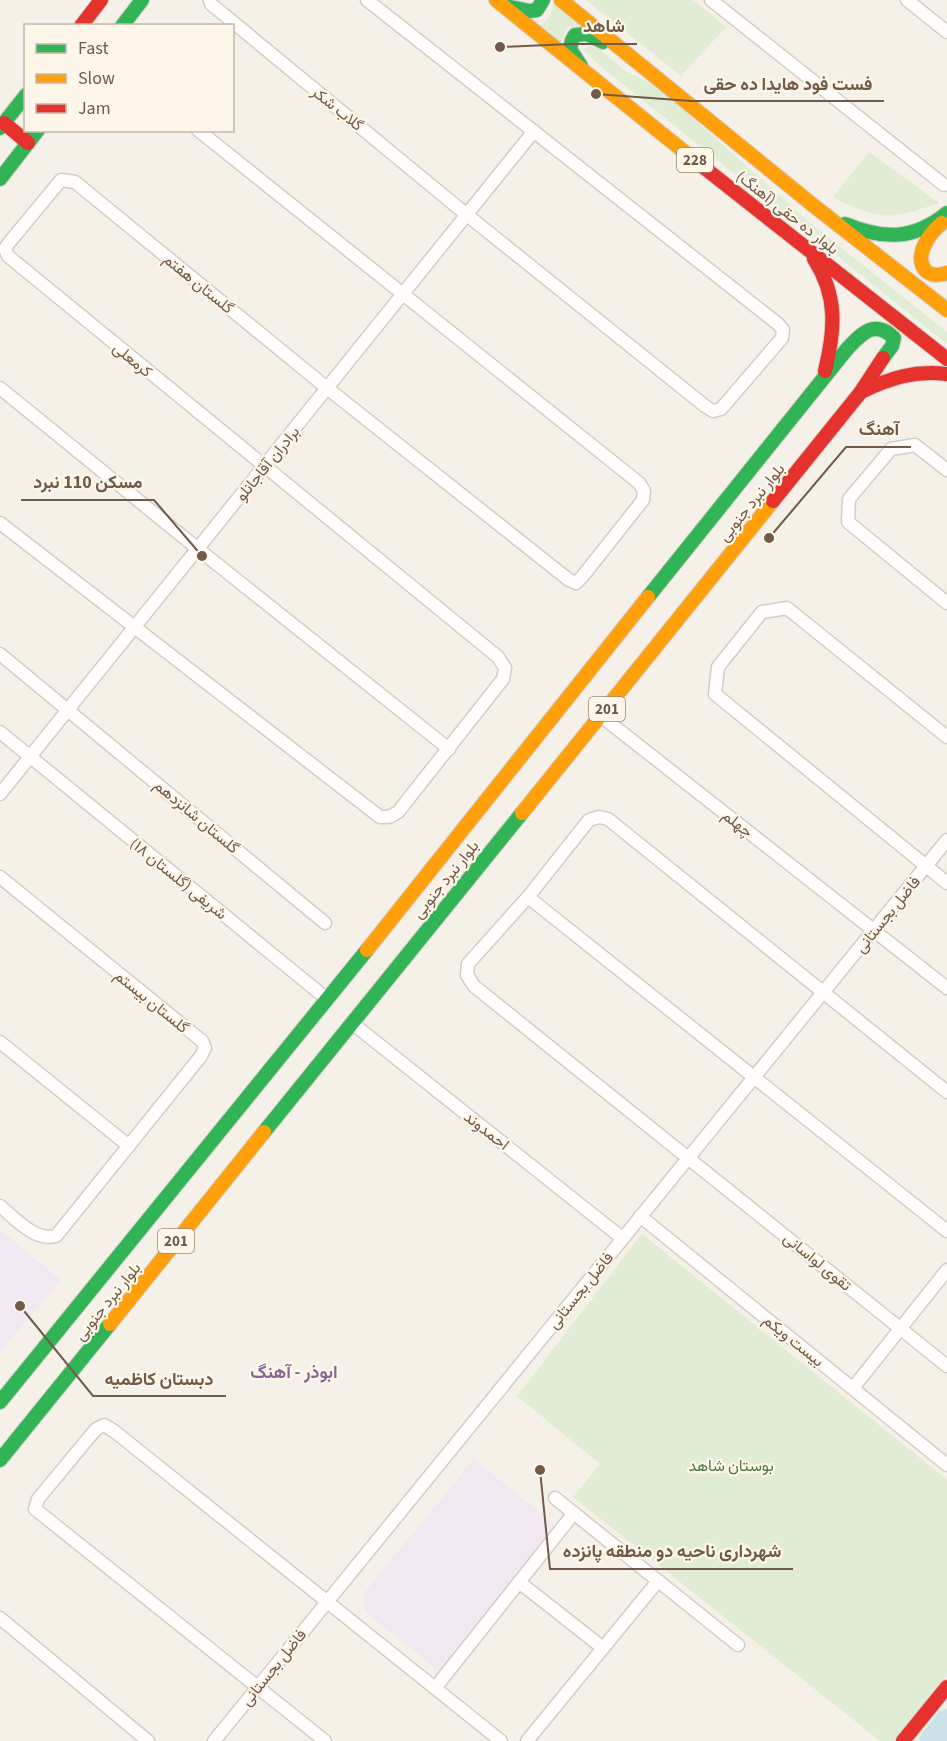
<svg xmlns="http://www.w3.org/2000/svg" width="947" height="1741" viewBox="0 0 947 1741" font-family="'Source Sans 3',Vazirmatn,sans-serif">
  <rect width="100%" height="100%" fill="#f5f1e9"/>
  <!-- education -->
  <g fill="#f2e8f1">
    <polygon points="0,1230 61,1280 0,1352"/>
    <polygon points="474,1459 555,1525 439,1671 365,1612 364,1593"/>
  </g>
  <!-- green -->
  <g fill="#e1ecd4">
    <polygon points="586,0 693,0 726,27 681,76"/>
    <path d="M553,1L583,26L568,27L562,40L563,47L533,23L542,25C550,17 553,13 553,1Z"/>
    <polygon points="589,46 597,47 624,70 658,87 809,222 947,332 947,344 604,69 583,50"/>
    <path d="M869,152L939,203C890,220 879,221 833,197Z"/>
    <polygon points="642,1234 947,1480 947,1675 895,1741 880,1741 573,1497 600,1464 517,1396"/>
  </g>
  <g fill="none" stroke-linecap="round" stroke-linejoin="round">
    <!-- river -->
    <polyline stroke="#cbe2e6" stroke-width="24" points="931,1741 947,1721"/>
    <!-- street casing -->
    <g stroke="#d4cdc6" stroke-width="15">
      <g id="street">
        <polyline points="210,0 211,4 467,215 705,406 713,411 721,409 782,338 783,330 778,324 367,0"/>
        <polyline points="711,0 944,185"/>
        <polyline points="907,0 947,32"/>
        <polyline points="0,388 198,549 449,749"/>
        <polyline points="947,470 915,445 891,449 849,499 848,522 947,603"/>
        <polyline points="0,523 380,817 389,817 398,812 503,679 505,668 498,657 8,256 5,249 8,244 61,180 75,182 327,388 569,580 576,583 582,577 643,500 644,491 639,483 198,130"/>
        <polyline points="0,654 325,923"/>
        <polyline points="601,716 947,988"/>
        <polyline points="0,732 327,999"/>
        <polyline points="947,737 787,608 762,612 718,667 715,694 947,883"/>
        <polyline points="0,794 534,131"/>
        <path d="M0,877L202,1041L205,1048L201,1056L56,1236C34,1241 16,1219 0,1206"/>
        <polyline points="528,897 947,1231"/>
        <polyline points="352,1023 622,1238"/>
        <polyline points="0,1042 129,1146"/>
        <polyline points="947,1092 608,819 599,817 589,820 528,897 468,964 467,975 474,986 947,1366"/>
        <polyline points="640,1216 947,1465"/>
        <polyline points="853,1388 947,1270"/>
        <polyline points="555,1498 738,1645"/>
        <polyline points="519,1582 603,1648"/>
        <polyline points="0,1618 148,1741"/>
        <polyline points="435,1688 574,1513"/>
        <polyline points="214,1741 947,840"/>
        <polyline points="325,1741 35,1509 38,1499 96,1429 104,1425 114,1431 501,1741"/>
        <polyline points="527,1741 658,1581"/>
      </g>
    </g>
    <!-- fast casing -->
    <g stroke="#d4cdc6" stroke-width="16">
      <g id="fast">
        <polyline points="505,6 530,11 537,10 543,0"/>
        <polyline points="122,26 142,0"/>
        <polyline points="581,66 570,49 572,40 575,35 587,34 603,42"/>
        <polyline points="0,128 26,95"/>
        <polyline points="0,179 38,130"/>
        <path d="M845,224C884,240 914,240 947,213"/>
        <path d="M648,597L847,349C862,333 875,319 894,338L892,346L883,358"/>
        <polyline points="264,1132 522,813"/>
        <polyline points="0,1402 367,950"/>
        <polyline points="0,1460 110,1324"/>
      </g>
    </g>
    <!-- slow casing -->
    <g stroke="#d4cdc6" stroke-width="16">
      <g id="slow">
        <polyline points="496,0 697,162"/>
        <polyline points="561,0 814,206 947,310"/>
        <path d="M942,223C936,228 930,234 926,242C915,261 923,281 947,273"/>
        <polyline points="522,813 773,501"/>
        <polyline points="367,950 648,597"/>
        <polyline points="110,1324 264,1132"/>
      </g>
    </g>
    <!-- jam casing -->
    <g stroke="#d4cdc6" stroke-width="16">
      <g id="jam">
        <polyline points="81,26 101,0"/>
        <polyline points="4,123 28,143"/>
        <polyline points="697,162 947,359"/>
        <path d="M814,259C838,296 835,330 825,371"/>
        <path d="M861,392C890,378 915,370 947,374"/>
        <polyline points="773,501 860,393 883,358"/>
        <polyline points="903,1741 947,1687"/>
      </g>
    </g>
    <!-- street -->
    <use href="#street" stroke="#fefdfc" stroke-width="12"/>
    <!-- fast -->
    <use href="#fast" stroke="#30b455" stroke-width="14"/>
    <!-- slow -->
    <use href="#slow" stroke="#ff9f0a" stroke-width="14"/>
    <!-- jam -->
    <use href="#jam" stroke="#e5322d" stroke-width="14"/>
  </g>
  <g text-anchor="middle" stroke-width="4.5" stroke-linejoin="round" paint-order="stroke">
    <!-- shield labels -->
    <g fill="#fef7e9" stroke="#9c897a" stroke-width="1.5">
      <rect x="677" y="148" width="36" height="24" rx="4.5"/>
      <rect x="589" y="697" width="36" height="24" rx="4.5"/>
      <rect x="158" y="1229" width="36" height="24" rx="4.5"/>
    </g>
    <g font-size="15" font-weight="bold" fill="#725a4a">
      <text x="695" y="165">228</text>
      <text x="607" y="714">201</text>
      <text x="176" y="1246">201</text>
    </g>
    <!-- street labels -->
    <g font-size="16" fill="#725a4a" stroke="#fef7e9">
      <text transform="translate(338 108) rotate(39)" y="6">گلاب شکر</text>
      <text transform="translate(788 212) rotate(38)" y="6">بلوار ده حقی (آهنگ)</text>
      <text transform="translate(199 283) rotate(39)" y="6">گلستان هفتم</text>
      <text transform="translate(133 359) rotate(39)" y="6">کرمعلی</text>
      <text transform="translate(267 463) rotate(-51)" y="6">برادران آقاجانلو</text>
      <text transform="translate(751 502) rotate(-51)" y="6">بلوار نبرد جنوبی</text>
      <text transform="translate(197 816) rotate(40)" y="6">گلستان شانزدهم</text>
      <text transform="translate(738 823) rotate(38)" y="6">چهلم</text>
      <text transform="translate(179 878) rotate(39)" y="6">شریفی (گلستان ۱۸)</text>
      <text transform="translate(445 879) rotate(-51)" y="6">بلوار نبرد جنوبی</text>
      <text transform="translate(887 914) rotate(-51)" y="6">فاضل بجستانی</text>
      <text transform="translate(152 1001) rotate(39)" y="6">گلستان بیستم</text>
      <text transform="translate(487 1130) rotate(38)" y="6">احمدوند</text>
      <text transform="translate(818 1261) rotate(39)" y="6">تقوی لواسانی</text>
      <text transform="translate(580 1290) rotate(-51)" y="6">فاضل بجستانی</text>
      <text transform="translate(107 1301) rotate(-51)" y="6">بلوار نبرد جنوبی</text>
      <text transform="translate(794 1340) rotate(39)" y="6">بیست ویکم</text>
      <text transform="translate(273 1667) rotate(-51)" y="6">فاضل بجستانی</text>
    </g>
    <!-- park labels -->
    <g font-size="16" fill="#517842" stroke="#fef7e9">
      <text x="731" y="1471">بوستان شاهد</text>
    </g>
    <!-- neighbourhood labels -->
    <g font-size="18" font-weight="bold" fill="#876696" stroke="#fef7e9">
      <text x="294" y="1378">ابوذر - آهنگ</text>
    </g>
  </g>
  <!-- callouts -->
  <path fill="none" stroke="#725a4a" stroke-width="2" d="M500 47L571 44H637M596 94L691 101H884M769 538L846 447H911M202 556L154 500H21M20 1306L93 1396H226M540 1470L550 1569H793"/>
  <g fill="#725a4a" stroke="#fef7e9" stroke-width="2">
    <circle cx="500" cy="47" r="6"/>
    <circle cx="596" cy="94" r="6"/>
    <circle cx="769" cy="538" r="6"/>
    <circle cx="202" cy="556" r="6"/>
    <circle cx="20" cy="1306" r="6"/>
    <circle cx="540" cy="1470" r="6"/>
  </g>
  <g font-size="18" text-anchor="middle" font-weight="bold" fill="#725a4a" stroke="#fef7e9" stroke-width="4.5" stroke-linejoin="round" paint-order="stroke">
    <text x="604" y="32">شاهد</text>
    <text x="788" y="90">فست فود هایدا ده حقی</text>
    <text x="879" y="435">آهنگ</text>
    <text x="88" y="488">مسکن 110 نبرد</text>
    <text x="159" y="1385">دبستان کاظمیه</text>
    <text x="672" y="1557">شهرداری ناحیه دو منطقه پانزده</text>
  </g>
  <!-- legend -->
  <rect x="24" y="24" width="210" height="108" fill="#fef7e9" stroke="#c6b8a9" stroke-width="1.5"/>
  <rect x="36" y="44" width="30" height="9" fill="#30b455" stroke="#c6b8a9" stroke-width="1.5"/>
  <text x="78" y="54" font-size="18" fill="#725a4a">Fast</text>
  <rect x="36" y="74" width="30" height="9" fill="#ff9f0a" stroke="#c6b8a9" stroke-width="1.5"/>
  <text x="78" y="84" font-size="18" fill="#725a4a">Slow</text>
  <rect x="36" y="104" width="30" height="9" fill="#e5322d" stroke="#c6b8a9" stroke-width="1.5"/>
  <text x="78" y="114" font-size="18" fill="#725a4a">Jam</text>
</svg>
